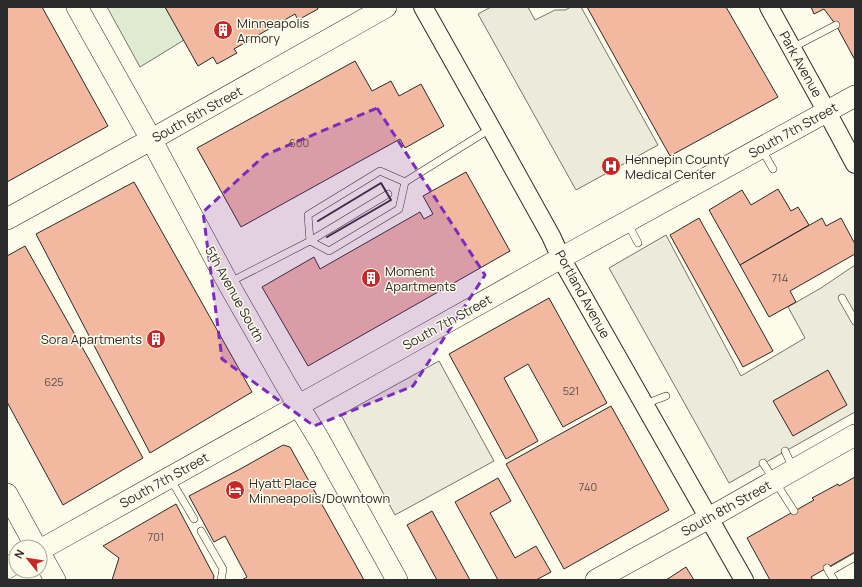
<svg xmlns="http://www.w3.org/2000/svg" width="862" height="587" viewBox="0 0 862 587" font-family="Manrope,sans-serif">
  <rect width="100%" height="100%" fill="#fdfbea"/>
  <!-- green -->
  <polygon fill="#deebd1" stroke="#74746e" points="107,7 165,7 184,40 140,67"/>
  <!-- parking -->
  <g fill="#eceadb" stroke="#74746e">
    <polygon points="491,7 528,7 535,20 555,10 565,10 571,7 581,7 658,145 576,190 478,14"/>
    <polygon points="666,235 741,376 805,338 788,307 821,288 855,265 855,412 729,483 609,268"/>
    <polygon points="439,361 494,461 395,515 341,415"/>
  </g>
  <!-- building -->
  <g fill="#f2b8a0" stroke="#2b2b2b">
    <polygon points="7,7 42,7 108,126 7,182"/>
    <polygon points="165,7 317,7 318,9 298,20 295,14 234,49 237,53 217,64 213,57 198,66"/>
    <polygon points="587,7 726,7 778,97 670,156"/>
    <polygon points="811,7 855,7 855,60 836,25 824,9 814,14"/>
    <polygon points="355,61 372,91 391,81 399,96 421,84 444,126 405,148 400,139 241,227 197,148"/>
    <polygon points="466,172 510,251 308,366 262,287 314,257 320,269 420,212 424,219 433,214 423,196"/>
    <polygon points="134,182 252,392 150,453 36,234"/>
    <polygon points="778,189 791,211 798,207 809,225 740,265 709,210 742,190 751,205"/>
    <polygon points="699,218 773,351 743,367 670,235"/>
    <polygon points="822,218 826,226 841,218 855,244 855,254 790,291 796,302 769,317 740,265"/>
    <polygon points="25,246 91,363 143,458 63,505 7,402 7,256"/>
    <polygon points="549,298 607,403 563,427 528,364 504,378 538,441 506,459 449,354"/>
    <polygon points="828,370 847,405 793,436 773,401"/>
    <polygon points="611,406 669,510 564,569 506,464"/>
    <polygon points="283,445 290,447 364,580 242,580 247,577 225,536 214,542 189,496 242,468"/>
    <polygon points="855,477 855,552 811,577 813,580 770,580 747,538 814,500 812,498 838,484 839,486"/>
    <polygon points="498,478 511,501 490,513 515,558 536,546 551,572 536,580 498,580 455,502"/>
    <polygon points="176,504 214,576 213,580 112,580 119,558 103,546"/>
    <polygon points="432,511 470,580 437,580 407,525"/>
    <polygon points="686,567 694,580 666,580"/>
  </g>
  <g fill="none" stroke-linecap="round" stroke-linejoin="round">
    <!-- service casing -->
    <g stroke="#2b2b2b" stroke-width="8">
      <g id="service">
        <polyline points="792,48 836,25"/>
        <polyline points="762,150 773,169"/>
        <polyline points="628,224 638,243"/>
        <polyline points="310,241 329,251 399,209 405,182"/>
        <polyline points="310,241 388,194"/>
        <polyline points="230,282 310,241 308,215 380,171 405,182 490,129"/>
        <polyline points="842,298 855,321"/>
        <polyline points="645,404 666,396"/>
        <polyline points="785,451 793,468"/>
        <polyline points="763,463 794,511"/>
        <polyline points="171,480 194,519"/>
        <polyline points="201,531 223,569 221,580"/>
        <polyline points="827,568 834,580"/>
        <polyline points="829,572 855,557"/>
      </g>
    </g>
    <!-- tertiary casing -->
    <g stroke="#2b2b2b" stroke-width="20">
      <g id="tertiary">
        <polyline points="423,7 491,128 551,236 561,258 744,580"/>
        <polyline points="769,7 827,112 855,164"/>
      </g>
    </g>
    <!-- secondary casing -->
    <g stroke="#2b2b2b" stroke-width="22">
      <g id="secondary">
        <polyline points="77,7 151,139 228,283 286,385 320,441 397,580"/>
        <polyline points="7,219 163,133 386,7"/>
        <polyline points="7,494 36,547"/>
        <polyline points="40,550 385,357 561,258 855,96"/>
        <polyline points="40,553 55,580"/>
        <polyline points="7,568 16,563"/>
        <polyline points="596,580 709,518 855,435"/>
      </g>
    </g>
    <!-- service -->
    <use href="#service" stroke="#fdfbea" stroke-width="7"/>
    <!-- tertiary -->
    <use href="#tertiary" stroke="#fdfbea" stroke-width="18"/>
    <!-- secondary -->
    <use href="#secondary" stroke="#fdfbea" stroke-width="21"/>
    <!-- wall -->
    <polyline stroke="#2b2b2b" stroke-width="2" points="318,221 381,183 391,200 327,237"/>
  </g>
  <!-- marked area -->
  <path fill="#7b2cbf" fill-opacity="0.2" stroke="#7b2cbf" stroke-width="3" stroke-dasharray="8 5" stroke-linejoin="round" d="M377,108L485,275L413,386L314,426L222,359L203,212L265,155Z"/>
  <!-- icons -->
  <defs>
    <g id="building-disc" transform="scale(1)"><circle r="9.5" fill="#c62828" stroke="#fdfbea"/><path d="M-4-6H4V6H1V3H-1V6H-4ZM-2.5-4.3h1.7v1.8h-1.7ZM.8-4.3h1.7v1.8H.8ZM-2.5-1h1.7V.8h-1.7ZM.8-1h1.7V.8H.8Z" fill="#fff"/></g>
    <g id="hospital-disc" transform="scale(1)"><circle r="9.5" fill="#c62828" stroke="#fdfbea"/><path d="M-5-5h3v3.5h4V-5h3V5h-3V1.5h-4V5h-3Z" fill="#fff"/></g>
    <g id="hotel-disc" transform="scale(1)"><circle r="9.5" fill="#c62828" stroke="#fdfbea"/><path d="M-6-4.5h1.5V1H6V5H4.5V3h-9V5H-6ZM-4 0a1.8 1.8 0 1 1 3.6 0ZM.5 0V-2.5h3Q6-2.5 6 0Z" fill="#fff"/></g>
  </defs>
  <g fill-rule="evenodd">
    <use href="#building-disc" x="223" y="30"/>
    <use href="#hospital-disc" x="611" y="166"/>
    <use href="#building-disc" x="371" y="278"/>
    <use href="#building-disc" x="156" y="339"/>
    <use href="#hotel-disc" x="235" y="490"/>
  </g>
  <g text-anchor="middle" stroke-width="3" stroke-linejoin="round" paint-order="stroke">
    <!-- number labels -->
    <g font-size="11" fill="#5d4e48">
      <text x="299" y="147">600</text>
      <text x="780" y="282">714</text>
      <text x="54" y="386">625</text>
      <text x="571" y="395">521</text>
      <text x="588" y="491">740</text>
      <text x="156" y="541">701</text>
    </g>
    <!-- poi labels -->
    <g font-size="13" fill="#2b2b2b" stroke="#fdfbea" text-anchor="start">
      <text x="237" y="28">Minneapolis<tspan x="237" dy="15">Armory</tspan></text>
      <text x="625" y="164">Hennepin County<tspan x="625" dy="15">Medical Center</tspan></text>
      <text x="385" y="276">Moment<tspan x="385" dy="15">Apartments</tspan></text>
      <text x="142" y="344" text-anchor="end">Sora Apartments</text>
      <text x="249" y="488">Hyatt Place<tspan x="249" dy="15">Minneapolis/Downtown</tspan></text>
    </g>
    <!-- street labels -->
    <g font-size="13" fill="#2b2b2b" stroke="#fdfbea">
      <text transform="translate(801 64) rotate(61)" y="5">Park Avenue</text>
      <text transform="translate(197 114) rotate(-29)" y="5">South 6th Street</text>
      <text transform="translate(793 130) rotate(-29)" y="5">South 7th Street</text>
      <text transform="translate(235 294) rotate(61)" y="5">5th Avenue South</text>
      <text transform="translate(583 294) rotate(61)" y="5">Portland Avenue</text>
      <text transform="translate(447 322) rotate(-29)" y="5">South 7th Street</text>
      <text transform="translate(164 480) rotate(-29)" y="5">South 7th Street</text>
      <text transform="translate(726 508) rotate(-29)" y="5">South 8th Street</text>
    </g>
  </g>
  <!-- border -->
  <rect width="862" height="587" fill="none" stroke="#2b2b2b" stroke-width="16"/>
  <!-- north arrow -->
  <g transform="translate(28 559) rotate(300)"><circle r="19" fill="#fdfbea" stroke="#a9a89e"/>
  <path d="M0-3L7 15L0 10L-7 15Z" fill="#c62828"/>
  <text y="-6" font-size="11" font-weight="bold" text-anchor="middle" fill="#2b2b2b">N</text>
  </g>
</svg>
